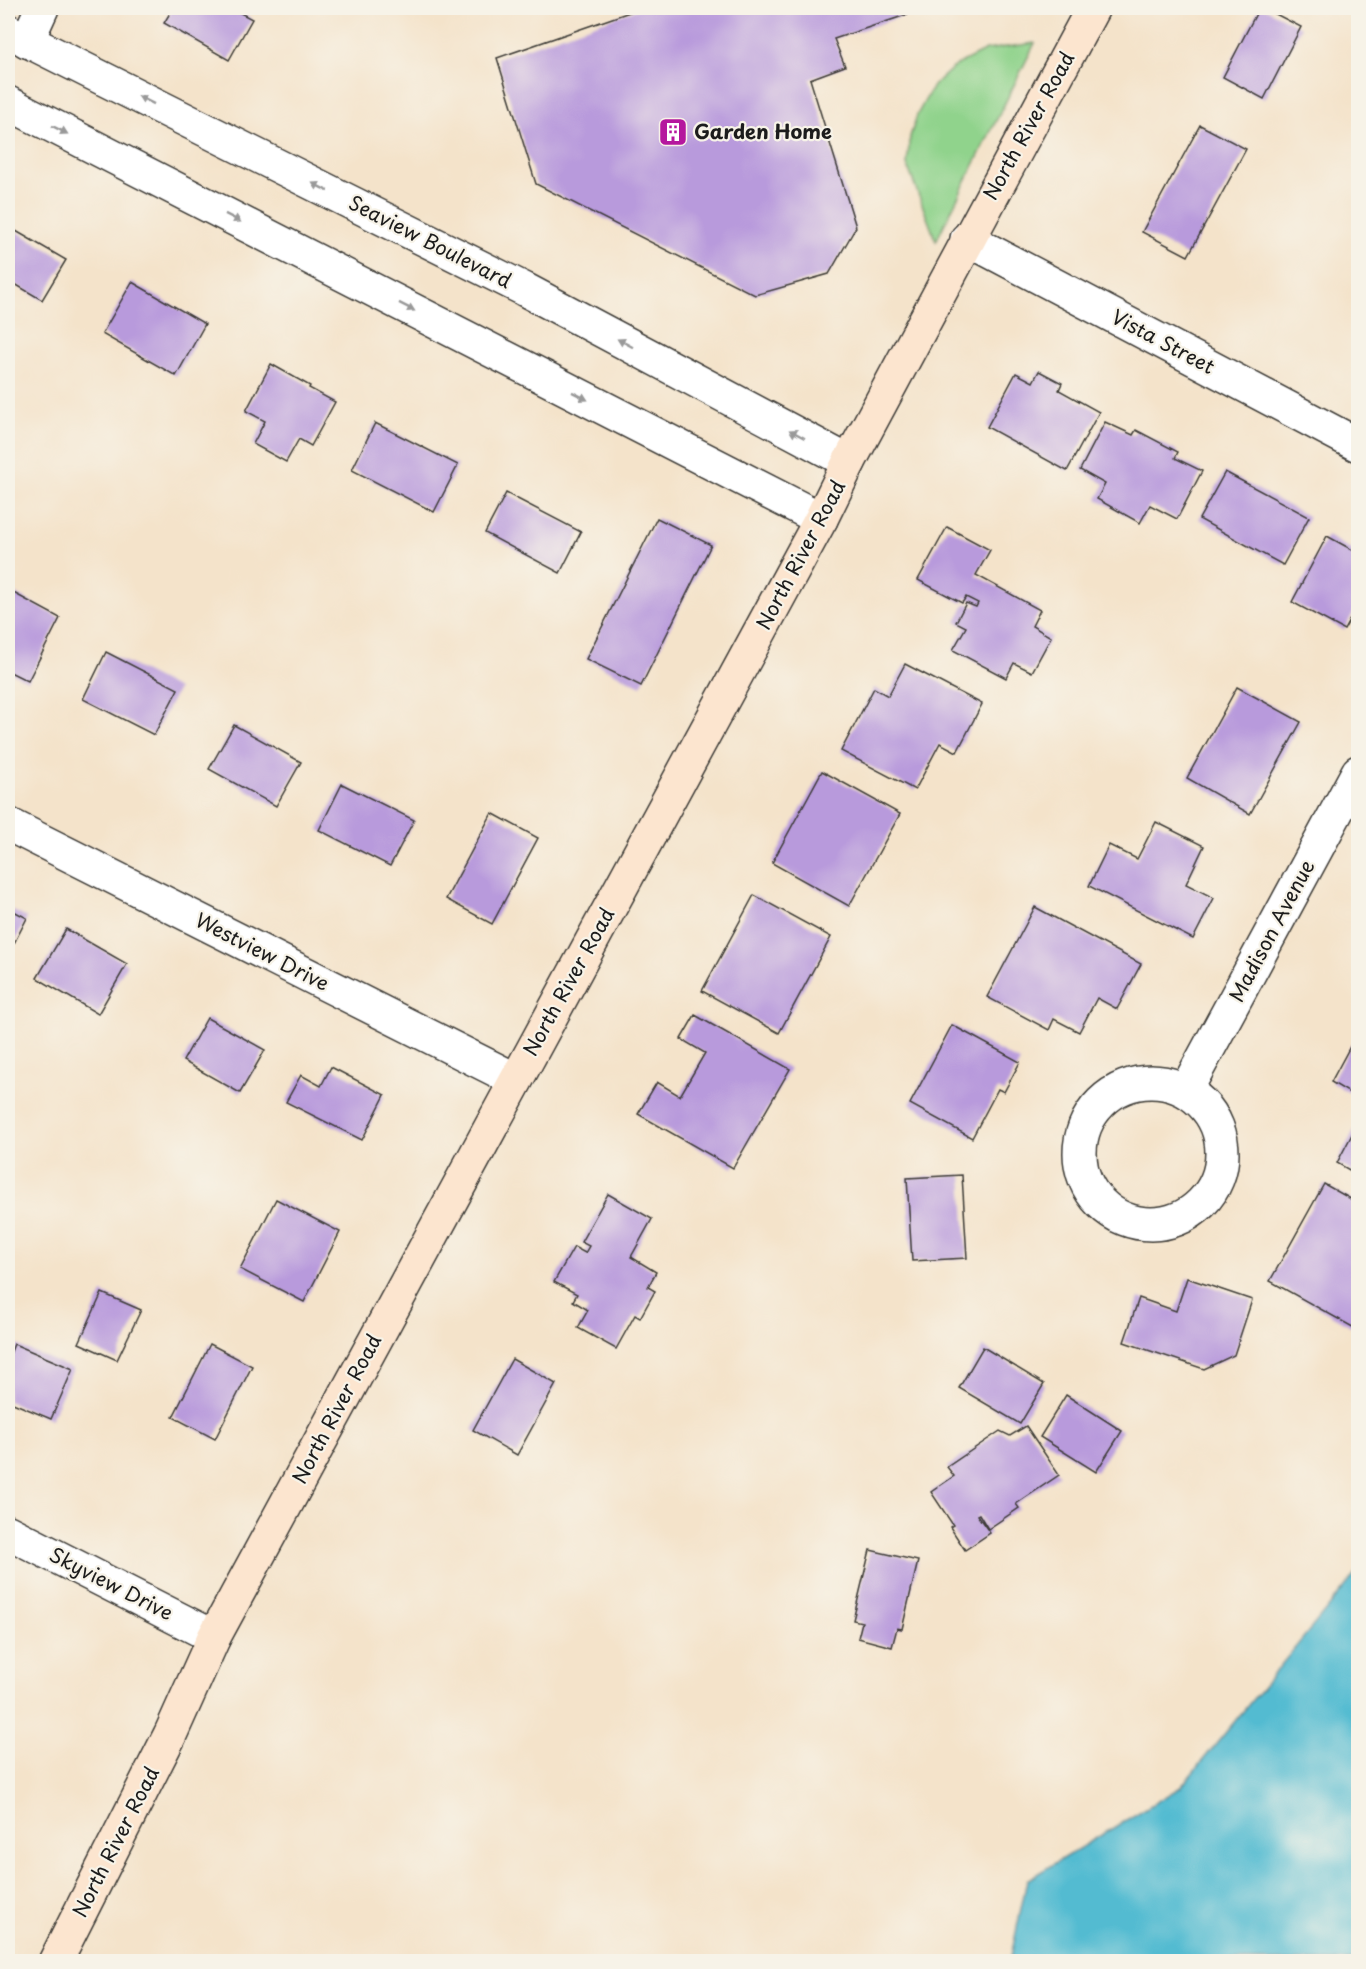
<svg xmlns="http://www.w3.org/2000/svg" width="1366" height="1969" viewBox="0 0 1366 1969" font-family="'Playpen Sans',sans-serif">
  <rect width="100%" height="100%" fill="#f7f3e8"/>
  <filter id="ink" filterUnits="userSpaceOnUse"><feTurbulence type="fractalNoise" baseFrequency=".0167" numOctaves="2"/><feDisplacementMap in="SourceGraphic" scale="12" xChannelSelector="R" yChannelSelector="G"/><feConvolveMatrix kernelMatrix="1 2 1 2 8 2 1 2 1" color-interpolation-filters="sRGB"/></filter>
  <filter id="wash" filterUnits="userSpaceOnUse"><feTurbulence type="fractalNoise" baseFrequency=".008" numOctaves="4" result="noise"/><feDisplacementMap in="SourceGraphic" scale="24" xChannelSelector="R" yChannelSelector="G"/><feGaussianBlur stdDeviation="1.35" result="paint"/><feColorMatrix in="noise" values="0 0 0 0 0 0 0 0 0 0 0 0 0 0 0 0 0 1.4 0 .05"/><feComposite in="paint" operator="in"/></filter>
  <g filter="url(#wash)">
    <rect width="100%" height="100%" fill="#f4e3ca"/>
    <!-- green -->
    <polygon fill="#90d38c" stroke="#567854" stroke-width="1.5" points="1035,43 936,241 907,165 910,137 917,115 933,86 956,65 986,50"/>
    <!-- water -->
    <polygon fill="#53bbd1" stroke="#386c76" stroke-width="1.5" points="1358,1571 1358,1961 1010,1961 1027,1880 1181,1787"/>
    <g id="blocks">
      <!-- building -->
      <g fill="#b89adc">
        <polygon points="173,8 231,8 252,19 229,60 164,23"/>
        <polygon points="641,8 927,8 834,39 845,66 810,79 856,227 829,274 755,295 536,184 497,58"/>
        <polygon points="1259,8 1264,8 1301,27 1264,99 1223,77"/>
        <polygon points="1200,125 1246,149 1188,256 1142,232"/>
        <polygon points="9,227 66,260 42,300 8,280 8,230"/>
        <polygon points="132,282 205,324 176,376 102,334"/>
        <polygon points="271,364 310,386 309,388 335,402 311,446 299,439 286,462 253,444 265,421 246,411"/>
        <polygon points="1039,371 1062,383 1059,390 1099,412 1067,471 987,427 1016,373 1033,382"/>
        <polygon points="1105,422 1133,435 1136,430 1178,452 1175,458 1202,471 1177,519 1150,505 1140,523 1097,499 1105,484 1080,470"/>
        <polygon points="375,423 458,465 434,512 352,470"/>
        <polygon points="1225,472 1309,517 1283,565 1199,519"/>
        <polygon points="506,493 581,532 560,573 485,533"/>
        <polygon points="657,518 711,545 641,686 586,659"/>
        <polygon points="947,527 990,550 976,575 1040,610 1032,626 1051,637 1032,672 1014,663 1006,678 953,650 966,627 956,622 966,603 976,607 978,603 966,597 962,603 918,580"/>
        <polygon points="1327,536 1358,553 1358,604 1344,630 1292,602"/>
        <polygon points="8,590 60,618 28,681 8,671"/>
        <polygon points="106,652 178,689 154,735 83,699"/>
        <polygon points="905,664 982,704 957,752 940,743 915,790 841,751 874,688 888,696"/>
        <polygon points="1237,687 1301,722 1250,814 1187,778"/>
        <polygon points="234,725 301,762 276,806 209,769"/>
        <polygon points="822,771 900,814 849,906 772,863"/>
        <polygon points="342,784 414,820 390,866 319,830"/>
        <polygon points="492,813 538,838 492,924 446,899"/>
        <polygon points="1156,822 1204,846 1186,884 1214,898 1193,939 1089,886 1109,845 1137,859"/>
        <polygon points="754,895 831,937 779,1033 702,991"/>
        <polygon points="1035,907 1141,964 1117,1009 1097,998 1079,1032 1054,1019 1049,1030 987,997"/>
        <polygon points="8,908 27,918 8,955"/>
        <polygon points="66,929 127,964 98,1014 37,978"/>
        <polygon points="695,1015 790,1069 733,1168 638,1114 657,1082 680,1096 705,1053 681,1039"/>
        <polygon points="207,1018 265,1050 240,1093 183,1061"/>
        <polygon points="952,1025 1020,1062 1004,1092 998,1089 972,1138 910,1104"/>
        <polygon points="1353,1041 1358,1044 1358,1098 1331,1082"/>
        <polygon points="331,1067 385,1095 362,1140 286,1102 301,1075 321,1086"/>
        <polygon points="1358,1123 1358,1175 1337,1163"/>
        <polygon points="962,1175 967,1258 912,1261 907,1178"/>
        <polygon points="1324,1184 1358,1203 1358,1330 1270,1281"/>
        <polygon points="608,1194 652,1219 631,1257 656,1272 648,1287 655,1291 640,1318 635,1315 616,1349 578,1328 588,1310 573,1301 577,1294 554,1282 574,1247 585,1253 589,1246 581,1242"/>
        <polygon points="276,1199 340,1232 304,1302 240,1269"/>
        <polygon points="1187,1278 1252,1300 1234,1355 1204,1369 1124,1342 1139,1298 1176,1311"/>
        <polygon points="102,1293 141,1310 117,1360 79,1343"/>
        <polygon points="14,1344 73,1369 51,1419 8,1401 8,1359"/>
        <polygon points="210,1344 252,1366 215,1439 173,1417"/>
        <polygon points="983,1347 1044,1384 1020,1424 959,1388"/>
        <polygon points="512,1359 556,1384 517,1455 473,1430"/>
        <polygon points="1066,1395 1122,1431 1096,1472 1040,1437"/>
        <polygon points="1026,1426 1059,1475 1016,1504 1019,1508 988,1529 979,1514 977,1515 990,1533 965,1550 950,1527 953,1525 931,1492 954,1476 947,1467 1000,1431 1010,1436"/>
        <polygon points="870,1550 918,1561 902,1629 897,1628 892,1647 858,1638 862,1622 853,1620"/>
      </g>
    </g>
  </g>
  <g filter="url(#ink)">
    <use href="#blocks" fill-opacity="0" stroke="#3c3a36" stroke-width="1.5"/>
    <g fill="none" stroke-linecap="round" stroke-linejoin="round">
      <!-- minor casing -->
      <g stroke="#3c3a36" stroke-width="36">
        <g id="minor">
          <polyline points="8,31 524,289 849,462"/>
          <polyline points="27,41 42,8"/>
          <polyline points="8,103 821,519"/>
          <polyline points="967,239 1358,445"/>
          <polyline points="8,824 516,1080"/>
          <circle cx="1151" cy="1153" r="71"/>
          <polyline points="1186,1090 1358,772"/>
          <polyline points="8,1532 214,1637"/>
        </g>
      </g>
      <!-- secondary casing -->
      <g stroke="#3c3a36" stroke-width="36">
        <polyline id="secondary" points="55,1962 170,1735 214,1637 821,519 849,462 1093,8"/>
      </g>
      <!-- minor -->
      <use href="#minor" stroke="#fff" stroke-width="33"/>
      <!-- secondary -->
      <use href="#secondary" stroke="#fce5cf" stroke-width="33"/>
    </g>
    <!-- one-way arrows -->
    <defs><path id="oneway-solid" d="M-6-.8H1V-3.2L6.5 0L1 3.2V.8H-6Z" transform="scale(1.5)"/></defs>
    <g fill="#999">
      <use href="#oneway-solid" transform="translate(146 100) rotate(-153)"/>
      <use href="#oneway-solid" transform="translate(60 130) rotate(27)"/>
      <use href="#oneway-solid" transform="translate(320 187) rotate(-153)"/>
      <use href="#oneway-solid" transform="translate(233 218) rotate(27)"/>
      <use href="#oneway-solid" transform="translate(407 307) rotate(27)"/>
      <use href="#oneway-solid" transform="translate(625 343) rotate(-152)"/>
      <use href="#oneway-solid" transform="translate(580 396) rotate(27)"/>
      <use href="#oneway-solid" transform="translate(797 434) rotate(-152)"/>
    </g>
  </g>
  <!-- icons -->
  <defs>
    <g id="building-square" transform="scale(1.5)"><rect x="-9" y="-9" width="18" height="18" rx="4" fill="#b5179e" stroke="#f7f3e8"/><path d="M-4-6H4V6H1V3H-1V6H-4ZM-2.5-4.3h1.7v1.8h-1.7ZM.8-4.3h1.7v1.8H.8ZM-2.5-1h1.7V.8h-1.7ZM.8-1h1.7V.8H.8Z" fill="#fff"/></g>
  </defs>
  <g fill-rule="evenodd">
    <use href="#building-square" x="673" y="132"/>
  </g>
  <g text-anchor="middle" stroke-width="4.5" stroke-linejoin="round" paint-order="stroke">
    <!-- street labels -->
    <g font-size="20" fill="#1c1c1c" stroke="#f7f3e8">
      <text transform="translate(1029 126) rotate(-61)" y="7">North River Road</text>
      <text transform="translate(430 242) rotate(27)" y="7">Seaview Boulevard</text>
      <text transform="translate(1163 342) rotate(28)" y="7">Vista Street</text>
      <text transform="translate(801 555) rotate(-62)" y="7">North River Road</text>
      <text transform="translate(1272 931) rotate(-62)" y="7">Madison Avenue</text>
      <text transform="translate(262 952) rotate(27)" y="7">Westview Drive</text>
      <text transform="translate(569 982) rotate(-61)" y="7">North River Road</text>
      <text transform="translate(337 1409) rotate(-62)" y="7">North River Road</text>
      <text transform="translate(111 1584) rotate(27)" y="7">Skyview Drive</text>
      <text transform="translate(116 1842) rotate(-63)" y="7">North River Road</text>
    </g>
    <!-- poi labels -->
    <g font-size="20" font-weight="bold" fill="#1c1c1c" stroke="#f7f3e8" text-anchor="start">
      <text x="694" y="139">Garden Home</text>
    </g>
  </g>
  <!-- margin -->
  <rect width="1366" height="1969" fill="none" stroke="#f7f3e8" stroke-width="30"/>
</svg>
